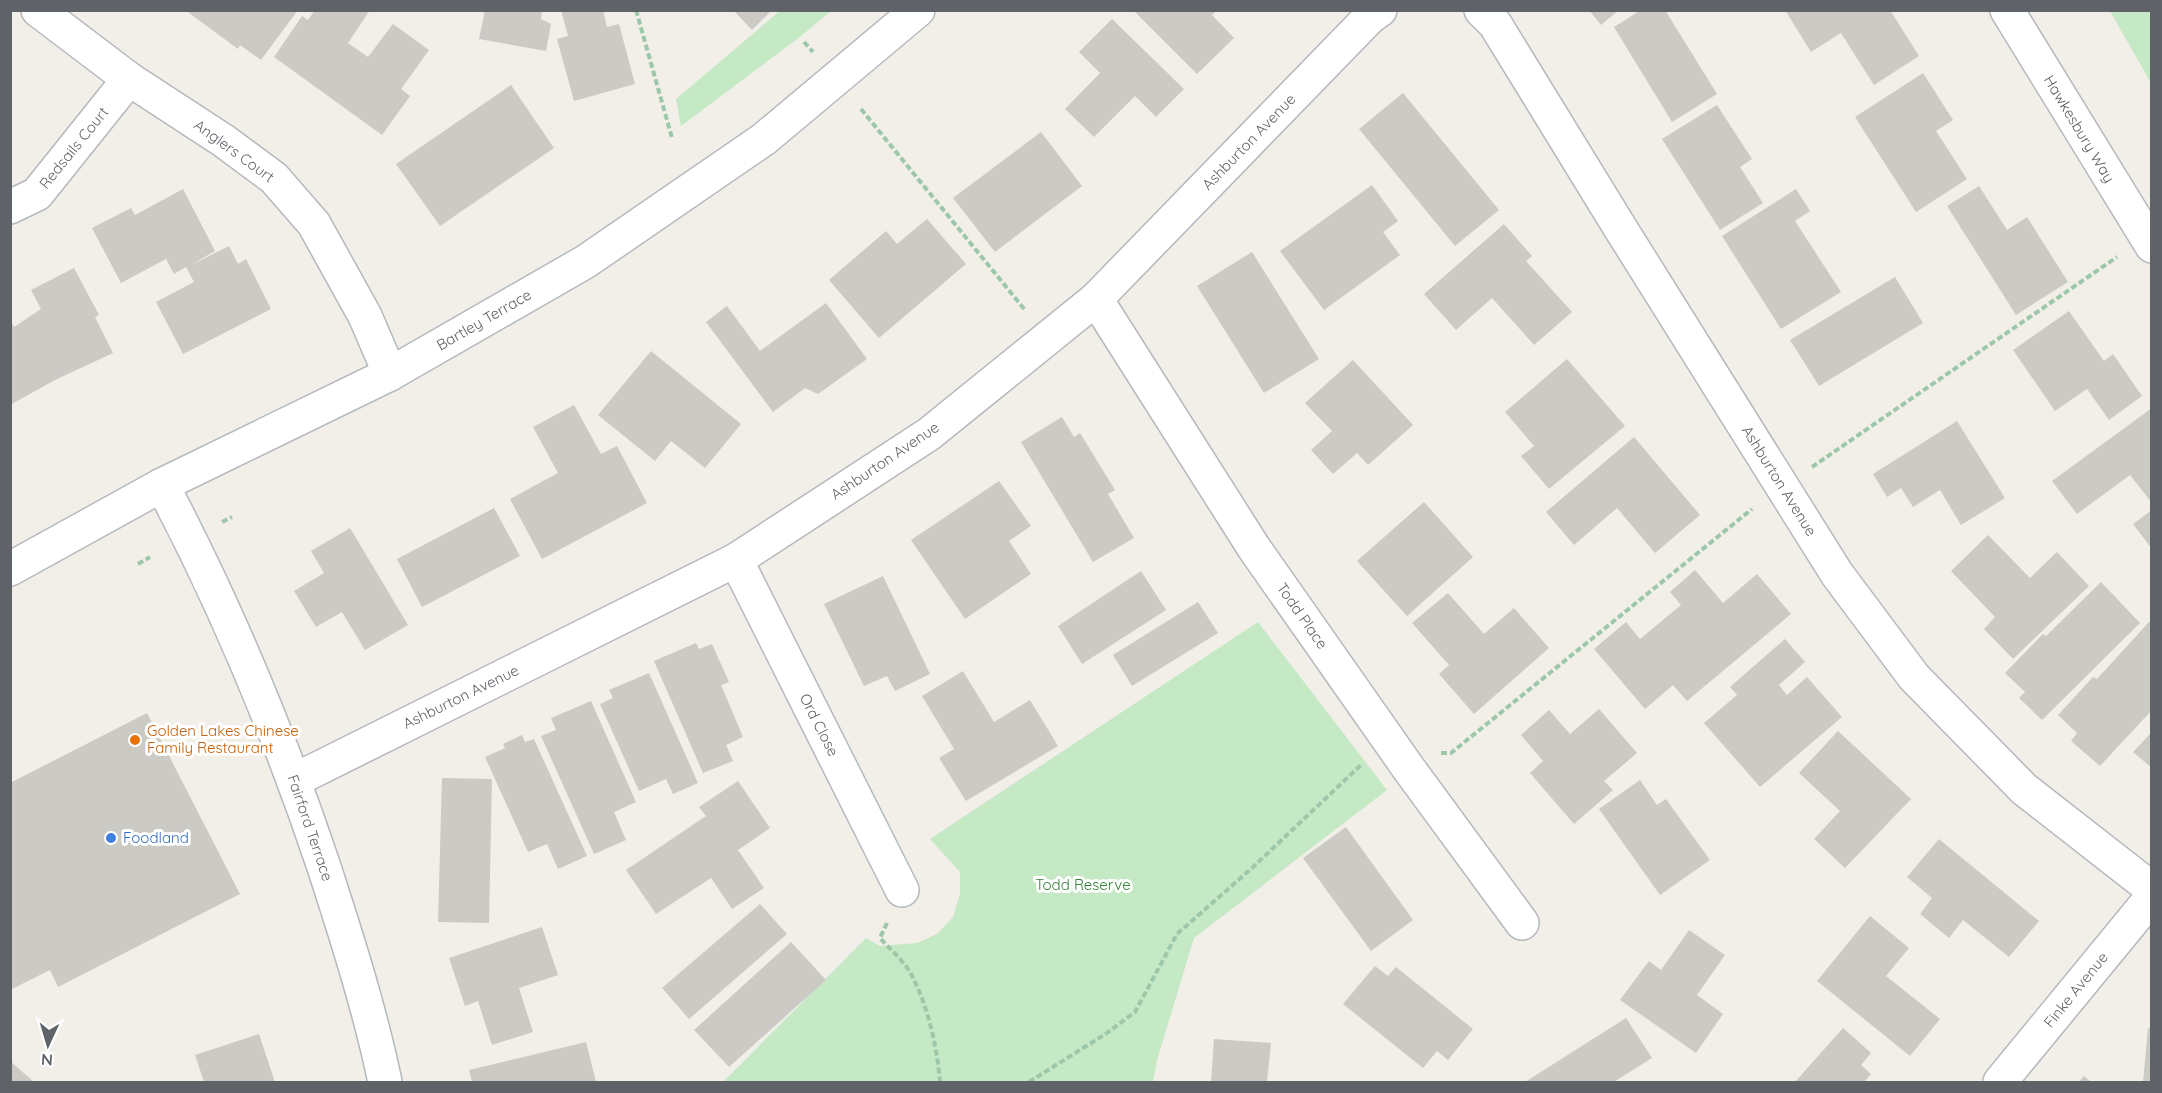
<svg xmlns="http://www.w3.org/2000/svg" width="2162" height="1093" viewBox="0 0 2162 1093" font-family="Quicksand,sans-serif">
  <rect width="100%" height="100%" fill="#f1efe8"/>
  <!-- green -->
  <g fill="#c5e8c5">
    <polygon points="781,10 831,11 801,36 681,126 676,99"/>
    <polygon points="2110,11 2151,11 2151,83"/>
    <polygon points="1258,622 1387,790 1194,938 1157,1060 1153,1082 723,1082 866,938 880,946 917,943 937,934 953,917 960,894 960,872 930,839"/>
  </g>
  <!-- building -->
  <g fill="#cccac5">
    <polygon points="185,10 298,10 261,60 240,45 238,49"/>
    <polygon points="315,10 370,10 348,43 368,57 393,24 429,50 401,89 410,96 382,135 274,57 302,16 308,20"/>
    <polygon points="485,10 542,10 541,19 551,24 546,51 479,39"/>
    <polygon points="561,10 603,10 607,27 619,24 635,84 574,101 557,39 568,36"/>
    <polygon points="733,10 772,10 752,30"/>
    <polygon points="1133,10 1217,10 1212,15 1234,38 1197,74"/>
    <polygon points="1589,10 1619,10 1601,25"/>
    <polygon points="1641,10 1665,10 1717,94 1672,122 1614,27"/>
    <polygon points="1785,10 1890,10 1919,56 1874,85 1841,33 1811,52"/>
    <polygon points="1112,19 1184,89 1156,117 1135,96 1094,137 1065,109 1100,73 1079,52"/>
    <polygon points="1923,73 1953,120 1936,131 1967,179 1916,212 1855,117"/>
    <polygon points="511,85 554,148 440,226 396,164"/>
    <polygon points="1403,93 1499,210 1455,246 1359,129"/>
    <polygon points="1717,105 1752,159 1740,167 1763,203 1720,230 1662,139"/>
    <polygon points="1041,132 1082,186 995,252 953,198"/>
    <polygon points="1372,185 1398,221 1383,232 1400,255 1324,310 1280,251"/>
    <polygon points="1979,186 2007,230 2027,217 2068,282 2016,315 1947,206"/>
    <polygon points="183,189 215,251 189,266 229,246 238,264 246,259 271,309 183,354 156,302 194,282 186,267 174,274 166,259 121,283 92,228 131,208 135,215"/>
    <polygon points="1796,189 1810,211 1795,221 1841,292 1781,329 1722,236"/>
    <polygon points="927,219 966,264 879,338 829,280 886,231 897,244"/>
    <polygon points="1504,224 1532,256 1526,261 1572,312 1534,345 1492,298 1456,330 1424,294"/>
    <polygon points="1252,252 1319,359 1264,393 1197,286"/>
    <polygon points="74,268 99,315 95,317 113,353 55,380 10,405 10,320 14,327 41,309 31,290"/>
    <polygon points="1895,277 1923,323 1819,386 1790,340"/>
    <polygon points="826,303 867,359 818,394 805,388 773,412 706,322 727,306 760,351"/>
    <polygon points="2069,311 2104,361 2113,354 2142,396 2109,420 2087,389 2055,411 2013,350"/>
    <polygon points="651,351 741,424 705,468 671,441 655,461 598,415"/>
    <polygon points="1567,359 1625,426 1549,489 1521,456 1534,446 1505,412"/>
    <polygon points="1353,360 1413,425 1368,465 1357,453 1333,474 1311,450 1332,431 1305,403"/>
    <polygon points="574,405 601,454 617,446 647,503 542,559 510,499 558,473 533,427"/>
    <polygon points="2152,408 2152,503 2130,475 2077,514 2052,481"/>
    <polygon points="1062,417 1074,437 1080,433 1115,490 1108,494 1134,538 1093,562 1021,442"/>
    <polygon points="1957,421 2005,498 1961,525 1940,490 1913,507 1901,488 1887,497 1873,474"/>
    <polygon points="1634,437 1700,515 1655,553 1617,508 1574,545 1546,512"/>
    <polygon points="999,481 1031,526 1009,541 1031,574 965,619 911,540"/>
    <polygon points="1424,502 1473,557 1407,616 1357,561"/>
    <polygon points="494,508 520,556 422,607 397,559"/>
    <polygon points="2152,510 2152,549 2133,524"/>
    <polygon points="350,528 408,625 365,650 342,612 316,627 294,591 324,573 311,551"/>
    <polygon points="1988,535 2030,578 2057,552 2089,586 2013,659 1984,629 1995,617 1951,571"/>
    <polygon points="1695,570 1723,603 1757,574 1791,614 1687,701 1673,685 1645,709 1594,649 1626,622 1640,639 1681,605 1670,592"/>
    <polygon points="1141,571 1166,610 1082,664 1058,626"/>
    <polygon points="883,576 930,674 895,691 887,676 864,686 824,604"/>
    <polygon points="2101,582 2140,623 2042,720 2019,698 2025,692 2005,673 2043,634 2046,636"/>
    <polygon points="1448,593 1484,634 1514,608 1549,648 1474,714 1439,674 1449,665 1412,623"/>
    <polygon points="1198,602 1218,633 1132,686 1113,655"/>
    <polygon points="2149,622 2152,624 2152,710 2100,766 2071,741 2077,733 2058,715 2093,677 2097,679"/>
    <polygon points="1785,639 1805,662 1779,685 1787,695 1807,677 1842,717 1760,787 1704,723 1737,695 1730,687"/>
    <polygon points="696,643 699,649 712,644 729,682 721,685 743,737 726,745 733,761 703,773 654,661"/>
    <polygon points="963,671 994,722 1030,700 1058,746 966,801 939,758 954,749 922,696"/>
    <polygon points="649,673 698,783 673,794 666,779 639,791 600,704 613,698 609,690"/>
    <polygon points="591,701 636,802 614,812 626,840 594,854 541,736 556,730 551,718"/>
    <polygon points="1599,709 1637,753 1604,781 1613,790 1574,824 1530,773 1543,761 1521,735 1549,710 1570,734"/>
    <polygon points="147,713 240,894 58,987 50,970 10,990 10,783"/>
    <polygon points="1838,731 1911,799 1845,868 1814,839 1840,811 1799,773"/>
    <polygon points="2152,732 2152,768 2133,752"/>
    <polygon points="522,735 525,742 534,739 587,856 558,869 547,844 528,852 485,757 505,748 503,744"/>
    <polygon points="442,778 492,779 489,923 438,922"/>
    <polygon points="1640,780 1657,805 1666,799 1710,860 1660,895 1599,809"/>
    <polygon points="738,781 770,828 738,850 764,888 732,909 711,878 656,914 626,870 706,816 699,807"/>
    <polygon points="1346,827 1413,920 1371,951 1303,858"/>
    <polygon points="1939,839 2039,921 2009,957 1963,920 1949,938 1920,914 1932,898 1907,877"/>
    <polygon points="760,904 787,934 689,1019 662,988"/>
    <polygon points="1870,916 1909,948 1886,976 1940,1019 1910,1056 1817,981"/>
    <polygon points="542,927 558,975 519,988 533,1032 492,1045 478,1001 465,1006 449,958"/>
    <polygon points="1689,930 1725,955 1697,995 1723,1014 1696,1053 1620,1000 1649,961 1661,970"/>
    <polygon points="791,942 826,980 729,1067 694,1030"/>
    <polygon points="1375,966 1388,976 1396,967 1473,1029 1448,1060 1437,1051 1423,1068 1343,1004"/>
    <polygon points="1626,1018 1652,1058 1614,1082 1525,1082"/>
    <polygon points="1843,1028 1871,1053 1861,1065 1871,1074 1864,1082 1795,1082"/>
    <polygon points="2148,1028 2152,1029 2152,1082 2143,1082"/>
    <polygon points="259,1034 275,1082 204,1082 195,1055"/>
    <polygon points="1214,1039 1271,1043 1267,1082 1211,1082"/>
    <polygon points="586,1042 596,1082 472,1082 469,1070"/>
    <polygon points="10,1061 34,1082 10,1082"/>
    <polygon points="2084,1076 2091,1082 2079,1082"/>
  </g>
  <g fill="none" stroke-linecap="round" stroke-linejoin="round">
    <!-- street casing -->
    <g stroke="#b5b8bc" stroke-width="36">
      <g id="street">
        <polyline points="38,10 129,79 224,141 274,178 314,224 365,316 390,374"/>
        <polyline points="1481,10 1495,24 1619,226 1837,574 1914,677 2024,789 2152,889"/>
        <polyline points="2007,10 2152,246"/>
        <polyline points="10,207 37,194 129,79"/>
        <polyline points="1096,299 1254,548 1409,769 1522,923"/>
        <path d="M162,485C227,608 280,736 324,867C347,938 370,1010 385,1082"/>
        <polyline points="736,560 902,890"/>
        <polyline points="295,780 736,560 929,434 1096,299 1370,17 1380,10"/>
        <polyline points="2000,1082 2152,897"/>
      </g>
    </g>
    <!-- secondary casing -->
    <g stroke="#b6babf" stroke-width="36">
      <polyline id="secondary" points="10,569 162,485 390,374 585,262 764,139 918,10"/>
    </g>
    <!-- path -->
    <g stroke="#9cc7a9" stroke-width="4" stroke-dasharray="6 3" stroke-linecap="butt">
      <polyline points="636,10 672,138"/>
      <polyline points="804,42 813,52"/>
      <polyline points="861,109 1025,310"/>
      <polyline points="1812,467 2117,257"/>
      <polyline points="222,522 232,517"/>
      <polyline points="138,564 150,557"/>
      <polyline points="1441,753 1451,753 1752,509"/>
      <path d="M887,923L880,938C890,949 904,961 911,974C928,1006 937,1046 940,1082"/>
      <polyline points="1029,1082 1107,1033 1135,1012 1177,934 1252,868 1362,764"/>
    </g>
    <!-- street -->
    <use href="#street" stroke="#fff" stroke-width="33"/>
    <!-- secondary -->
    <use href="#secondary" stroke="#fff" stroke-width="33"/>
  </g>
  <!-- markers -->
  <circle fill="#e8710a" stroke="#fff" stroke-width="2" cx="135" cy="740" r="6"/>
  <circle fill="#3f7fe0" stroke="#fff" stroke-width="2" cx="111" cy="838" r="6"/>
  <g text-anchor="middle" stroke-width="6" stroke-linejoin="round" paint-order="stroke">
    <!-- street labels -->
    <g font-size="15" fill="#5f6368" stroke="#fff">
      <text transform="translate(2079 129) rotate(59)" y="5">Hawkesbury Way</text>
      <text transform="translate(1249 142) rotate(-46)" y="5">Ashburton Avenue</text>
      <text transform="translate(74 148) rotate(-51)" y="5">Redsails Court</text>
      <text transform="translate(234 151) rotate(36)" y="5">Anglers Court</text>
      <text transform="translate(484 320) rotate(-30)" y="5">Bartley Terrace</text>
      <text transform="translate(885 461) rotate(-34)" y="5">Ashburton Avenue</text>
      <text transform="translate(1779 481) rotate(58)" y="5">Ashburton Avenue</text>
      <text transform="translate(1302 616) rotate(55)" y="5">Todd Place</text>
      <text transform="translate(461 697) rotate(-26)" y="5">Ashburton Avenue</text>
      <text transform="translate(819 725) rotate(63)" y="5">Ord Close</text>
      <text transform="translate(310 828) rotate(71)" y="5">Fairford Terrace</text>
      <text transform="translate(2076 990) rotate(-51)" y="5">Finke Avenue</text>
    </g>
    <!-- food labels -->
    <g font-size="15" fill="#c56008" stroke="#fff" text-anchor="start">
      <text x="147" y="736">Golden Lakes Chinese<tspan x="147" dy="17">Family Restaurant</tspan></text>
    </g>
    <!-- shop labels -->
    <g font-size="15" fill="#366cbe" stroke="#fff" text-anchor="start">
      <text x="123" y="843">Foodland</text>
    </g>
    <!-- park labels -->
    <g font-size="15" fill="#348238" stroke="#fff">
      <text x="1083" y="890">Todd Reserve</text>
    </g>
  </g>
  <!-- border -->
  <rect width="2162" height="1093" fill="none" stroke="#5f6368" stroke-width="24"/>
  <!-- north arrow -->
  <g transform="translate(48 1045) rotate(184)" stroke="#ffffff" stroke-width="4.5" paint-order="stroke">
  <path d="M0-4.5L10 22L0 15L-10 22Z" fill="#5f6368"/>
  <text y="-9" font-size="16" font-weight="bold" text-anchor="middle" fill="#5f6368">N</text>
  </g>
</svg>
